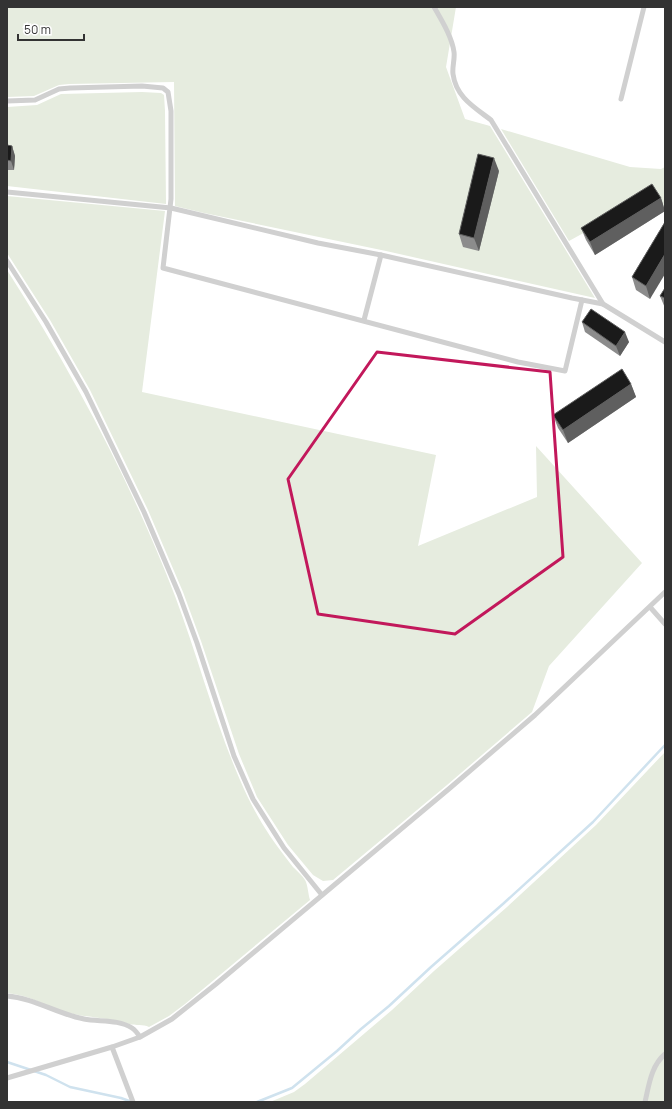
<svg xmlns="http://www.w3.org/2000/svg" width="672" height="1109" viewBox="0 0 672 1109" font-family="Manrope,sans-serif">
  <rect width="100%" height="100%" fill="#fff"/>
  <!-- green -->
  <g fill="#e6ecdf">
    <polygon points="7,7 456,7 446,67 465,119 490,126 595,298 386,251 204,213 175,206 174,82 69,84 59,85 34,96 7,97"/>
    <polygon points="142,92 161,93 164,95 165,111 166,204 7,186 7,107 37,105 61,94"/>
    <polygon points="501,129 630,167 661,169 665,167 665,214 654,194 569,241"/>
    <polygon points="7,196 165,211 142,392 436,455 418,546 537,497 536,446 642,563 549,666 532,712 447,785 333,880 323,881 313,875 288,845 257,797 239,754 201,641 183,592 148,510 90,390 50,320 7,253"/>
    <path d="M7,270C73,373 131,482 175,596C198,657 214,720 240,780C248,799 258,818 270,836C277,846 285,857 293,867C297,871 302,875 305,880C308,885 308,894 310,900L185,1004L169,1016L149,1027C143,1024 136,1026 129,1024C108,1017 86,1018 65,1012C45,1006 30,995 7,993Z"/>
    <polygon points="665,752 665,1102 270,1102 294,1092 305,1084 392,1010 434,971 507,907 596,825"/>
  </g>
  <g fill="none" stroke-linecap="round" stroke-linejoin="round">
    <!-- stream -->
    <g stroke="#cfe2ee" stroke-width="2.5">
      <polyline points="7,1062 46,1075 70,1087 121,1098 132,1102"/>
      <polyline points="257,1102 292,1088 337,1051 361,1029 389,1006 431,967 504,903 593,822 665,745"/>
    </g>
    <!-- service -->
    <g stroke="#d0d0d0" stroke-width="5">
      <path d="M434,7C442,21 452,37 454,52C455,59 452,67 453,74C456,97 474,107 491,120L603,304"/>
      <polyline points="621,99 644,7"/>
      <polyline points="7,101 35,100 59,89 70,88 142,86 163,88 168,92 171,111 171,199 163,268 518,362 565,371 582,300"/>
      <polyline points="7,192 171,208 318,243 381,255 572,298 603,304 665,342"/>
      <polyline points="7,261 46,322 86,392 144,512 179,594 197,643 234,756 253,799 284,848 322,895"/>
      <polyline points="364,320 381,255"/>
      <polyline points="650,607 665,624"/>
      <path d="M7,996C34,998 57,1014 84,1019C99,1022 118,1019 132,1028C135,1030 138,1034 140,1037"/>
      <polyline points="112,1047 133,1102"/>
      <polyline points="7,1078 112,1047 140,1037 172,1019 216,984 450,788 535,715 665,592"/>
      <path d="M645,1102C649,1085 651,1066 665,1054"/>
    </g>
  </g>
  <!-- wall -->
  <g fill="#8c8c8c">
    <polygon points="7,145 12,146 15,156 14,170 7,170"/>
    <polygon points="499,171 479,251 463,247 459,234"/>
    <polygon points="661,198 665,211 595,255 586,240 581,228"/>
    <polygon points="665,222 650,299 636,290 632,277"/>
    <polygon points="665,288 665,308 660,296"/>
    <polygon points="582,322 629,342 620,356 585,332"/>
    <polygon points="631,384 636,397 568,443 558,428 553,415"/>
  </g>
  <!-- shaded-wall -->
  <g fill="#5f5f5f">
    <polygon points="12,146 15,156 14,170 11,161"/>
    <polygon points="494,158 499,171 479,251 474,238"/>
    <polygon points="661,198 665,211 595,255 590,242"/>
    <polygon points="665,254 665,274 650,299 646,286"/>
    <polygon points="625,332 629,342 620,356 616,346"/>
    <polygon points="631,384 636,397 568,443 563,430"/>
  </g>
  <!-- building -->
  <g fill="#1a1a1a" stroke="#5f5f5f">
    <polygon points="7,145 12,146 11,161 7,160"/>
    <polygon points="478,154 494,158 474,238 459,234"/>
    <polygon points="652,184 661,198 590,242 581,228"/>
    <polygon points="665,222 665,254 646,286 632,277"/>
    <polygon points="665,288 665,298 660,296"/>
    <polygon points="591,309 625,332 616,346 582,322"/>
    <polygon points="622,369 631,384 563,430 553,415"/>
  </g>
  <!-- marked area -->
  <path fill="none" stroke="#c2185b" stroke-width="3" stroke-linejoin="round" d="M377,352L550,372L563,557L455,634L318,614L288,479Z"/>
  <!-- border -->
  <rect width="672" height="1109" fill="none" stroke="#333333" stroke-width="16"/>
  <!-- scale -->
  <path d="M18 34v6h66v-6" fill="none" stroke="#333333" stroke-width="2"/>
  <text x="24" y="34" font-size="12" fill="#333333" stroke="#ffffff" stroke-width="3" paint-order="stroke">50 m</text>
</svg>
